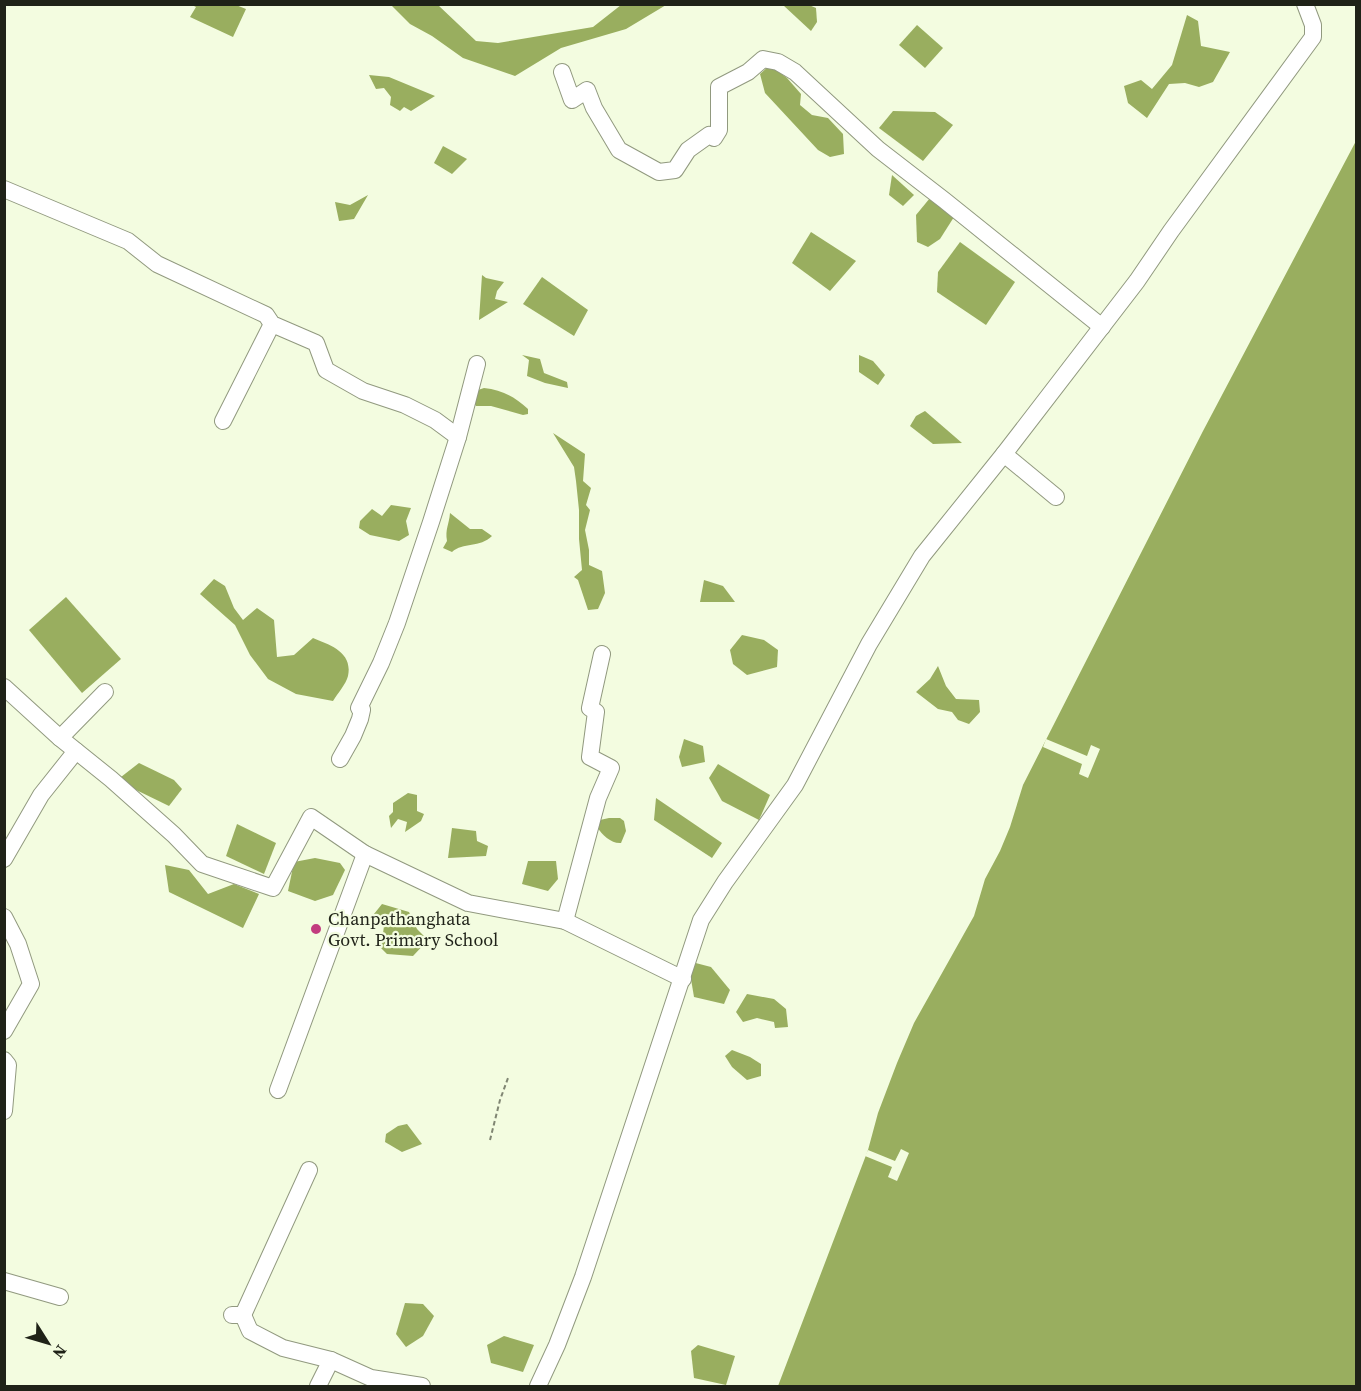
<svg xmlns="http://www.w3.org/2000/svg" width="1361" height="1391" viewBox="0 0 1361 1391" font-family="'Source Serif 4',serif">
  <rect width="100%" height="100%" fill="#f3fce0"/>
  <!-- water -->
  <g fill="#99ae5f">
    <polygon points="192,5 236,5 246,9 233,37 190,17 196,7"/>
    <polygon points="391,5 438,5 476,41 498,43 593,27 621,5 666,5 626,29 561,48 515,76 463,58 432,36 410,24"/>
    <polygon points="783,5 809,5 816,8 817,22 811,31"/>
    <polygon points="1187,15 1198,21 1201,46 1230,52 1213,82 1199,87 1185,83 1169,84 1147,118 1128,103 1124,86 1141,80 1152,89 1172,65"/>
    <polygon points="917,25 943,48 925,68 899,45"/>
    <polygon points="770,65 787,78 801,94 800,105 812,115 828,118 843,134 844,154 830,157 818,150 765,93 760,74"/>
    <polygon points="369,75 389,77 435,96 411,111 404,107 400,111 390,105 391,97 384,88 376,89"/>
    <polygon points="893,111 935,112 953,125 923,161 879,128"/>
    <polygon points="1356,141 1356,1386 778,1386 868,1150 878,1113 897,1063 914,1023 974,916 985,879 1000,851 1010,827 1023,785 1203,431"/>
    <polygon points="443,146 467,159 452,174 434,163"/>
    <polygon points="892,175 914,195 903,206 889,195"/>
    <polygon points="368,195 354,219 339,221 335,202 350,205"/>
    <polygon points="930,198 954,217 940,239 928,247 917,242 916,215"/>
    <polygon points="811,232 856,261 830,291 792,263"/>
    <polygon points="960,242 1015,282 986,325 937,292 938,272"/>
    <polygon points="482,275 486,278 504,282 497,291 495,299 508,302 479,320"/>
    <polygon points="542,277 588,310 574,336 523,304"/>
    <polygon points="522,355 540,359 544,373 567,382 568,388 545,383 527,376 529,360"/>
    <polygon points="859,355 873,361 885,375 878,385 859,372"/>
    <path d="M484,388C502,390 515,397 528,409V414L523,415L491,406H476L474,403L478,390Z"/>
    <polygon points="925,411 962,443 933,444 910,426 916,416"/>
    <polygon points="553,433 585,454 583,481 591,488 586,505 590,510 585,530 589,550 589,565 602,571 605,593 598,609 588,610 578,580 574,577 582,570 579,539 579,510 576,481 574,467"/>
    <polygon points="391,505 411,508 406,521 409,535 399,541 370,535 359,528 360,521 372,509 382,516"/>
    <path d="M450,513L470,529H482L492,536C480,548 463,542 452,552L443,548L447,541C445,529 449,525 450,513Z"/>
    <path d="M214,579L225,586L234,608L243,620L257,608L274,620L277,657L294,655L313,638C330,645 353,652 348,676C346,684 338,693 333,701L296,694L268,679L250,655L235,625L200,594Z"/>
    <polygon points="704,580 723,586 735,602 700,602"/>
    <polygon points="66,597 121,659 82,693 29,630"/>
    <polygon points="742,635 764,640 778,650 777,667 747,675 733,664 730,650"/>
    <polygon points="938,666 946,686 956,699 979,700 980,712 969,724 958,720 952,712 938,709 916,692 930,679"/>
    <polygon points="684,739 703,746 705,762 682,767 679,757"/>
    <polygon points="139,763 174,780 182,789 169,806 130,787 121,777"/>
    <polygon points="718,764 770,795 759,820 722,801 709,778"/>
    <polygon points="408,793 417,795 417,811 424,814 421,821 405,832 407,822 398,819 391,828 389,816 393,812 393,803"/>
    <polygon points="656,798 722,843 712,858 654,820"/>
    <path d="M609,818H620L624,821L626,831L621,843C612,844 602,835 597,827L600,820Z"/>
    <polygon points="237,824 276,843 264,874 226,856"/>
    <polygon points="452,828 476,831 477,841 488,846 486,856 448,858"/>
    <polygon points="315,858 340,863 345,870 333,895 315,901 288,891 294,862"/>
    <polygon points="528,861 556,861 558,879 548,891 522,884"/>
    <polygon points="165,865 189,870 208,894 234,884 259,894 243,928 169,892"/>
    <polygon points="382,904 409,912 417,929 428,940 413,956 387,954 381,948 384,926 374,914"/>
    <polygon points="688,961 711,967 730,990 724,1004 694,997"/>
    <polygon points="747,994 774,999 786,1009 788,1027 775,1028 774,1022 757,1018 743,1022 736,1012"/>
    <polygon points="732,1050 750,1057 761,1064 761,1076 747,1080 732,1067 725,1056"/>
    <polygon points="407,1124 422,1144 402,1152 385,1142 386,1134 398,1126"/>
    <polygon points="405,1303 423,1304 434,1316 423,1336 406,1347 396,1334"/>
    <polygon points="504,1336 534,1345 523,1372 491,1363 487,1345"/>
    <polygon points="698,1345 735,1356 726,1385 694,1378 691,1351"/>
  </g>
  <!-- pier -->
  <g fill="#f3fce0">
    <polygon points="1046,739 1087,756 1091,745 1100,749 1088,778 1079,774 1082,764 1043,747"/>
    <polygon points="901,1149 909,1153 897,1181 888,1177 892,1167 865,1156 868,1150 895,1161"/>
  </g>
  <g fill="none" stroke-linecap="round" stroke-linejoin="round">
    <!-- minor casing -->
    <g stroke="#91997f" stroke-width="18">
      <g id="minor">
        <polyline points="562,72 572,100 587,90 594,108 619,150 659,172 675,170 688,150 709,135 714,138 719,130 719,87 748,72 763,59 778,62 795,72 878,149 944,200 1102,327"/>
        <polyline points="4,189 128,241 157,264 266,315 272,324 316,343 326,370 363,391 405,405 435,420 458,437"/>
        <polyline points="223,421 272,324"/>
        <polyline points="1004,454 1056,497"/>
        <polyline points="4,687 60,738 105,692"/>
        <polyline points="60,738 111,779 174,835 202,864 273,888 311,817 365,854 468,903 565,921 683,979"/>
        <polyline points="340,759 353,736 360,719 362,710 359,708 381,663 397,623 431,522 458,437 477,364"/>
        <polyline points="4,859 41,795 76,751"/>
        <polyline points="4,917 18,944 31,984 4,1031"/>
        <polyline points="565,921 598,798 611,768 590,757 596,712 590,708 602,654"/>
        <polyline points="4,1060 8,1065 4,1111"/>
        <polyline points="278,1090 365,854"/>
        <polyline points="4,1281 60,1297"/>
        <polyline points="232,1315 243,1315 250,1331 283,1348 331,1360 371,1378 422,1386"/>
        <polyline points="243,1315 309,1170"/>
        <polyline points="318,1386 331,1360"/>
        <polyline points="538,1386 557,1345 583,1277 701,920 725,882 795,785 869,644 922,556 1004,454 1137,281 1171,231 1313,37 1313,25 1305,4"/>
      </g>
    </g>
    <!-- path -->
    <polyline stroke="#808673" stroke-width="2" stroke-dasharray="4.5 3" stroke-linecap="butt" points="490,1140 500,1100 508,1078"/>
    <!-- minor -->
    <use href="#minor" stroke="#fff" stroke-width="16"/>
  </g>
  <!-- markers -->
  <circle fill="#c23c7f" stroke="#f3fce0" stroke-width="2" cx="316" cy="929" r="6"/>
  <g text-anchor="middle" stroke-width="4.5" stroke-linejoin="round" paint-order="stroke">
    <!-- poi labels -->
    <g font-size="18" fill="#1f2218" stroke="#f3fce0" text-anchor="start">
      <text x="328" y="925">Chanpathanghata<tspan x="328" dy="21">Govt. Primary School</tspan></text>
    </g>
  </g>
  <!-- border -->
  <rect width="1361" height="1391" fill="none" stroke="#1f2218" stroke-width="12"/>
  <!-- north arrow -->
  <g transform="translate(48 1343) rotate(127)" stroke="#f3fce0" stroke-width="4.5" paint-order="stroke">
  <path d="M0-4.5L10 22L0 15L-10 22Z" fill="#1f2218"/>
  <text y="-9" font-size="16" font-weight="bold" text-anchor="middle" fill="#1f2218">N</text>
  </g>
</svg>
